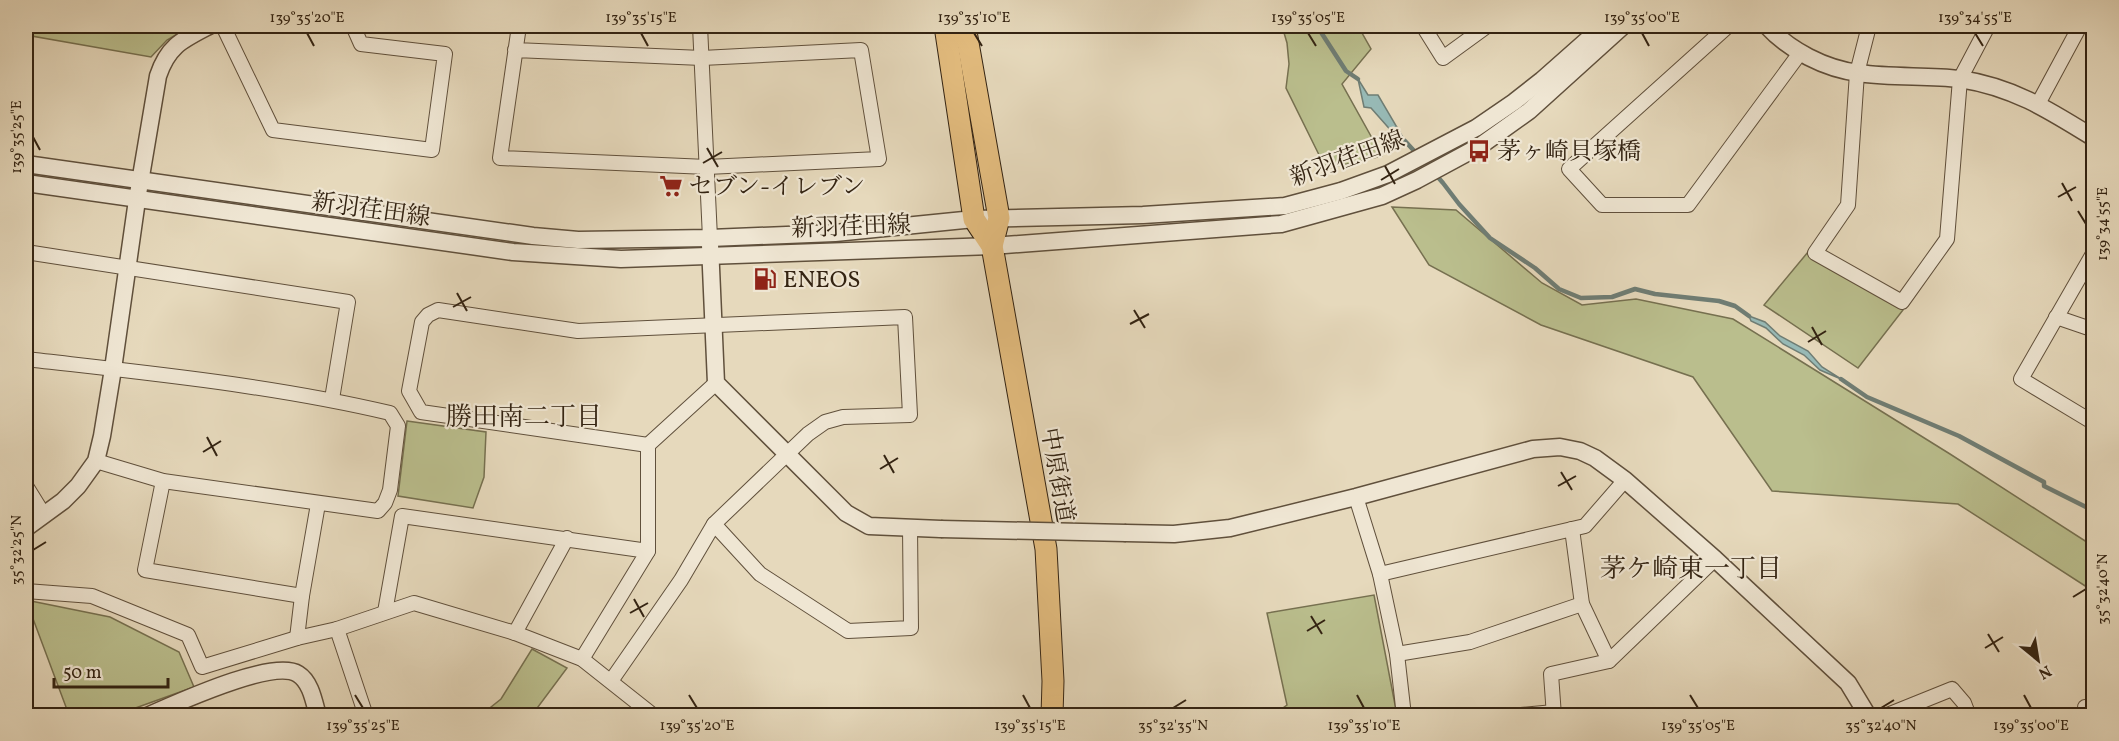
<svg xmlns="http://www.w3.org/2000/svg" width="2119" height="741" viewBox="0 0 2119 741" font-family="Vollkorn,'Noto Serif JP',serif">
  <rect width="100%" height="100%" fill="#e6d9bc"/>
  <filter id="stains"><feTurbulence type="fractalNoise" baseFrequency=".00333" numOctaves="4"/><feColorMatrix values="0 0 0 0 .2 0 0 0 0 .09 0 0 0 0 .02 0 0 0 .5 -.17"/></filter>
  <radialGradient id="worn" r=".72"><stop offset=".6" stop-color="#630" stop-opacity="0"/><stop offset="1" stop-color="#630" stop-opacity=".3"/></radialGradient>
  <!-- green -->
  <g fill="#babe8d" stroke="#767050" stroke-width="1.5">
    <polygon points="26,26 191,26 167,40 151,57 26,35"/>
    <polygon points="1282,26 1358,26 1371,49 1342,84 1382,156 1326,169 1286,88 1289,64 1287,43"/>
    <polygon points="1392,207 1456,210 1542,283 1582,305 1636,299 1733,319 1950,454 2093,546 2093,591 1958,504 1772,491 1693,377 1541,325 1429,265"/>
    <polygon points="1808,252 1903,310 1858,368 1764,305"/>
    <polygon points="407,421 486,432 484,477 473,508 398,496"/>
    <polygon points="1374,595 1397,715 1273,715 1287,705 1267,613"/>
    <polygon points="26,600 110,617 179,652 194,687 116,715 69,715"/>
    <polygon points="532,649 567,668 532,715 481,715 501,699"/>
  </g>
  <!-- water -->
  <g fill="#97b9b5" stroke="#6f7d74" stroke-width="1.5">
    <polygon points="1358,79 1368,95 1378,95 1405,141 1402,143 1371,108 1364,107"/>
    <polygon points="1749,316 1765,322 1780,336 1808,351 1822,367 1841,379 1820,370 1804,355 1783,344 1766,328 1751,321"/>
  </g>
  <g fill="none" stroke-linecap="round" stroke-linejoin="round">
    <!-- stream -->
    <g stroke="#6f7d74" stroke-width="4.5">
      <polyline points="1317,26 1346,71 1358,79"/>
      <polyline points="1405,141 1417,154"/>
      <polyline points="1423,160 1443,183 1459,204 1490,238 1535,268 1559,289 1581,298 1612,297 1635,289 1655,294 1719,301 1735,306 1749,316"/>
      <polyline points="1841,379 1867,397 1959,436 2044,482 2044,486 2094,511"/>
    </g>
    <!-- minor casing -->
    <g stroke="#60503c" stroke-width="16">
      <g id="minor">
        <polyline points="223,26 273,130 432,150 445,54 361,44 353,26"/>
        <polyline points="700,26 710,238"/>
        <polyline points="1423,26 1443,58 1487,26"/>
        <polyline points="1728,26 1569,169 1602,205 1688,205 1800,53"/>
        <polyline points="1869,26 1857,73 1848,205 1815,253 1902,302 1947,239 1960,79 1988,26"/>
        <polyline points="515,50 702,58 861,50 879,159 707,167 500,158 519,26"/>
        <polyline points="2038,104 2080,26"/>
        <polyline points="26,252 348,302 332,399"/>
        <polyline points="2094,252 2021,379 2094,423"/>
        <polyline points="2056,317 2094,330"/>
        <path d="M26,359C147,373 271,385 390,413L398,426L390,490L385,503L378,511L163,481L96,461"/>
        <polyline points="648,445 421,412 409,391 422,322 428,315 438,310 578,331 905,317 910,415 843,417 825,422 808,434 714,524"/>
        <polyline points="163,481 145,570 302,596 318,504"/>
        <polyline points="26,486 44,515"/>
        <polyline points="1356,497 1380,574 1397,654 1404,716"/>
        <polyline points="1572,529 1582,604 1609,661"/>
        <polyline points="1380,574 1585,526 1625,480"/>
        <polyline points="26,591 92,596 188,635 202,667 297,638 337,629 414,603 515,633 582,659 654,716"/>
        <polyline points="385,612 402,516 648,551"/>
        <polyline points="337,629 366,716"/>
        <polyline points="515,633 567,538"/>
        <polyline points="297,638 302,596"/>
        <polyline points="1397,654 1470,642 1582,604"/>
        <polyline points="582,659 648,551 648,445 716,383"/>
        <polyline points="611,681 681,580 714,524 760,574 848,631 911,628 910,527"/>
        <polyline points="2085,707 2094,710"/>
        <polyline points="1509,716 1554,712"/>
        <polyline points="1554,716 1551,674 1609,661 1715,559"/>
        <polyline points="1885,716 1952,689 1964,703 1969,716"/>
      </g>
    </g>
    <!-- tertiary casing -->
    <g stroke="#60503c" stroke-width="19">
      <g id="tertiary">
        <path d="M1767,26C1789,50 1825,69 1859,73C1892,78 1927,75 1960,79C2013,87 2049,110 2094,138"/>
        <polyline points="26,164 533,236 578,240 710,238 835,233 974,219 1143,215 1285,206 1341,191 1388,174 1476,128 1514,102 1542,80 1603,26"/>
        <polyline points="26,183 513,252 621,259 992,246 1281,224 1382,196 1417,180 1480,146 1529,111 1623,26"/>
        <polyline points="710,245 716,383 846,513 869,526 941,529"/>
        <path d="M26,528L63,501L78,486L96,461L102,436L113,369L137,200L158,76C168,46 182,40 209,26"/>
        <polyline points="1126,533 1174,534 1230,528 1356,497 1533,449 1560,447 1580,451 1595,458 1625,480 1715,559 1848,683 1868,716"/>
        <path d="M147,716C175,704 273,658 298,674C311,682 314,702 318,716"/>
      </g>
    </g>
    <!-- primary casing -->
    <g stroke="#332312" stroke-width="23">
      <g id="primary">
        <polyline points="945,26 974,219 992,246 1046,549 1053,681 1052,716"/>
        <polyline points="965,26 999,218 992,246"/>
      </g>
    </g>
    <!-- minor -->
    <use href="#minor" stroke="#efe6d3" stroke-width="14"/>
    <!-- tertiary -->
    <use href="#tertiary" stroke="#efe6d3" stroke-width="16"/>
    <!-- primary -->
    <use href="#primary" stroke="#e3bc7e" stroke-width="21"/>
    <!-- tertiary-bridge casing -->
    <g stroke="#60503c" stroke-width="19" stroke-linecap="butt">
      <polyline id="tertiary-bridge" points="941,529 1126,533"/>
    </g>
    <!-- tertiary-bridge -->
    <use href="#tertiary-bridge" stroke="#efe6d3" stroke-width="16"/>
  </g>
  <!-- ticks -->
  <path fill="none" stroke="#332312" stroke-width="2" d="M307,33L314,46M641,33L648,46M974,33L982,46M1308,33L1316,46M1642,33L1649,46M1975,33L1983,46M33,137L40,150M707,148L718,167M703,163L722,152M1385,166L1395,184M1381,180L1399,169M2062,183L2072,201M2058,197L2076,187M2078,211L2086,224M457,293L467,311M453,307L471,297M1134,310L1145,328M1130,324L1149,314M1812,327L1822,345M1808,342L1826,331M207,437L217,456M203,452L221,441M884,455L894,473M880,469L898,458M1561,472L1572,490M1558,486L1576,476M33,550L46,542M2073,597L2086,589M634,599L644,617M630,613L648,603M1311,616L1322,634M1307,631L1325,620M1988,634L1999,652M1985,648L2003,637M355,695L363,708M689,695L697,708M1023,695L1030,708M1357,695L1364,708M1690,695L1698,708M2024,695L2031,708M1173,708L1186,700M1881,708L1894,700"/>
  <!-- icons -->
  <defs>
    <g id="bus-bare" transform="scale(1.8)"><path d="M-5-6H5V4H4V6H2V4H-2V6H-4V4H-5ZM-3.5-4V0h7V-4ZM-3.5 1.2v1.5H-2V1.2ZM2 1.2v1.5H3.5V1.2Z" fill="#8f2418" stroke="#efe6d3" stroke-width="2.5" paint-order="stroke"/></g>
    <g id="supermarket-bare" transform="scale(1.8)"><path d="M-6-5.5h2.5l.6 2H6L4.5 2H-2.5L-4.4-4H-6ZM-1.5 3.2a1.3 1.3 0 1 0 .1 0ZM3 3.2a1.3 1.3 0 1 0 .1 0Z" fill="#8f2418" stroke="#efe6d3" stroke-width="2.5" paint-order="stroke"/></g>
    <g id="fuel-bare" transform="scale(1.8)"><path d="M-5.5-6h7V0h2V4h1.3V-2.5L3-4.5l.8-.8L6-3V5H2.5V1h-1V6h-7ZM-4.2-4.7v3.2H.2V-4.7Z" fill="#8f2418" stroke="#efe6d3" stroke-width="2.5" paint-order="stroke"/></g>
  </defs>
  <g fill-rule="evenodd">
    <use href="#bus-bare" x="1479" y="151"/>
    <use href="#supermarket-bare" x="671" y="186"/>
    <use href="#fuel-bare" x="765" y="279"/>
  </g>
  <g text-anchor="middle" stroke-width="4.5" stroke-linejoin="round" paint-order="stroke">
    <!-- poi labels -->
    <g font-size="24" fill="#332312" stroke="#efe6d3" text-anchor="start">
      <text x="1497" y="159">茅ヶ崎貝塚橋</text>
      <text x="689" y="194">セブン-イレブン</text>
      <text x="783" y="287">ENEOS</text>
    </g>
    <!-- street labels -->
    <g font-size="24" fill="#332312" stroke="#efe6d3">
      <text transform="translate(1347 158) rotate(-20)" y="8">新羽荏田線</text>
      <text transform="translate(371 209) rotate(8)" y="8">新羽荏田線</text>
      <text transform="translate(851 226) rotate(-2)" y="8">新羽荏田線</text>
      <text transform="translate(1058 475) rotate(80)" y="8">中原街道</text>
    </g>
    <!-- neighbourhood labels -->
    <g font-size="26" fill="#332312" stroke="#efe6d3">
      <text x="524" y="425">勝田南二丁目</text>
      <text x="1691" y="577">茅ケ崎東一丁目</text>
    </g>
  </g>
  <!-- margin -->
  <rect width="2119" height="741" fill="none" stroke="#e6d9bc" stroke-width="66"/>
  <!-- north arrow -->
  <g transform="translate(2038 660) rotate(150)" stroke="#efe6d3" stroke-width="4.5" paint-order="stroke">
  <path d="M0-4.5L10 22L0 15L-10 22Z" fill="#332312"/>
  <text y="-9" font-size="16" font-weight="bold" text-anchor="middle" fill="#332312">N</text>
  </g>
  <!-- scale -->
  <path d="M54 678v9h114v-9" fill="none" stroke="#332312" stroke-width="3"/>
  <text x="63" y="678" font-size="18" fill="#332312" stroke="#efe6d3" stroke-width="4.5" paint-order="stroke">50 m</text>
  <rect x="33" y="33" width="2053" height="675" fill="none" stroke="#332312" stroke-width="2"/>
  <g font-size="15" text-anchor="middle" fill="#332312">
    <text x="307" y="22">139°35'20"E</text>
    <text x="641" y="22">139°35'15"E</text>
    <text x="974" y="22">139°35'10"E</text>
    <text x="1308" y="22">139°35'05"E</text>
    <text x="1642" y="22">139°35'00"E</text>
    <text x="1975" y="22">139°34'55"E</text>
    <text transform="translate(16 137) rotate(-90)" y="5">139°35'25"E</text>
    <text transform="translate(2102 224) rotate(-90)" y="5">139°34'55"E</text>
    <text transform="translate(16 550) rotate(-90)" y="5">35°32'25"N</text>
    <text transform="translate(2102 589) rotate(-90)" y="5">35°32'40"N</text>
    <text x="363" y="730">139°35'25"E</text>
    <text x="697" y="730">139°35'20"E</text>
    <text x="1030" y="730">139°35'15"E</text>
    <text x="1173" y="730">35°32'35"N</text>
    <text x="1364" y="730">139°35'10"E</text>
    <text x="1698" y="730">139°35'05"E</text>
    <text x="1881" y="730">35°32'40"N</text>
    <text x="2031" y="730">139°35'00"E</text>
  </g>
  <rect width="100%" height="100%" filter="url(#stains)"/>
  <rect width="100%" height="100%" fill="url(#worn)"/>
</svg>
